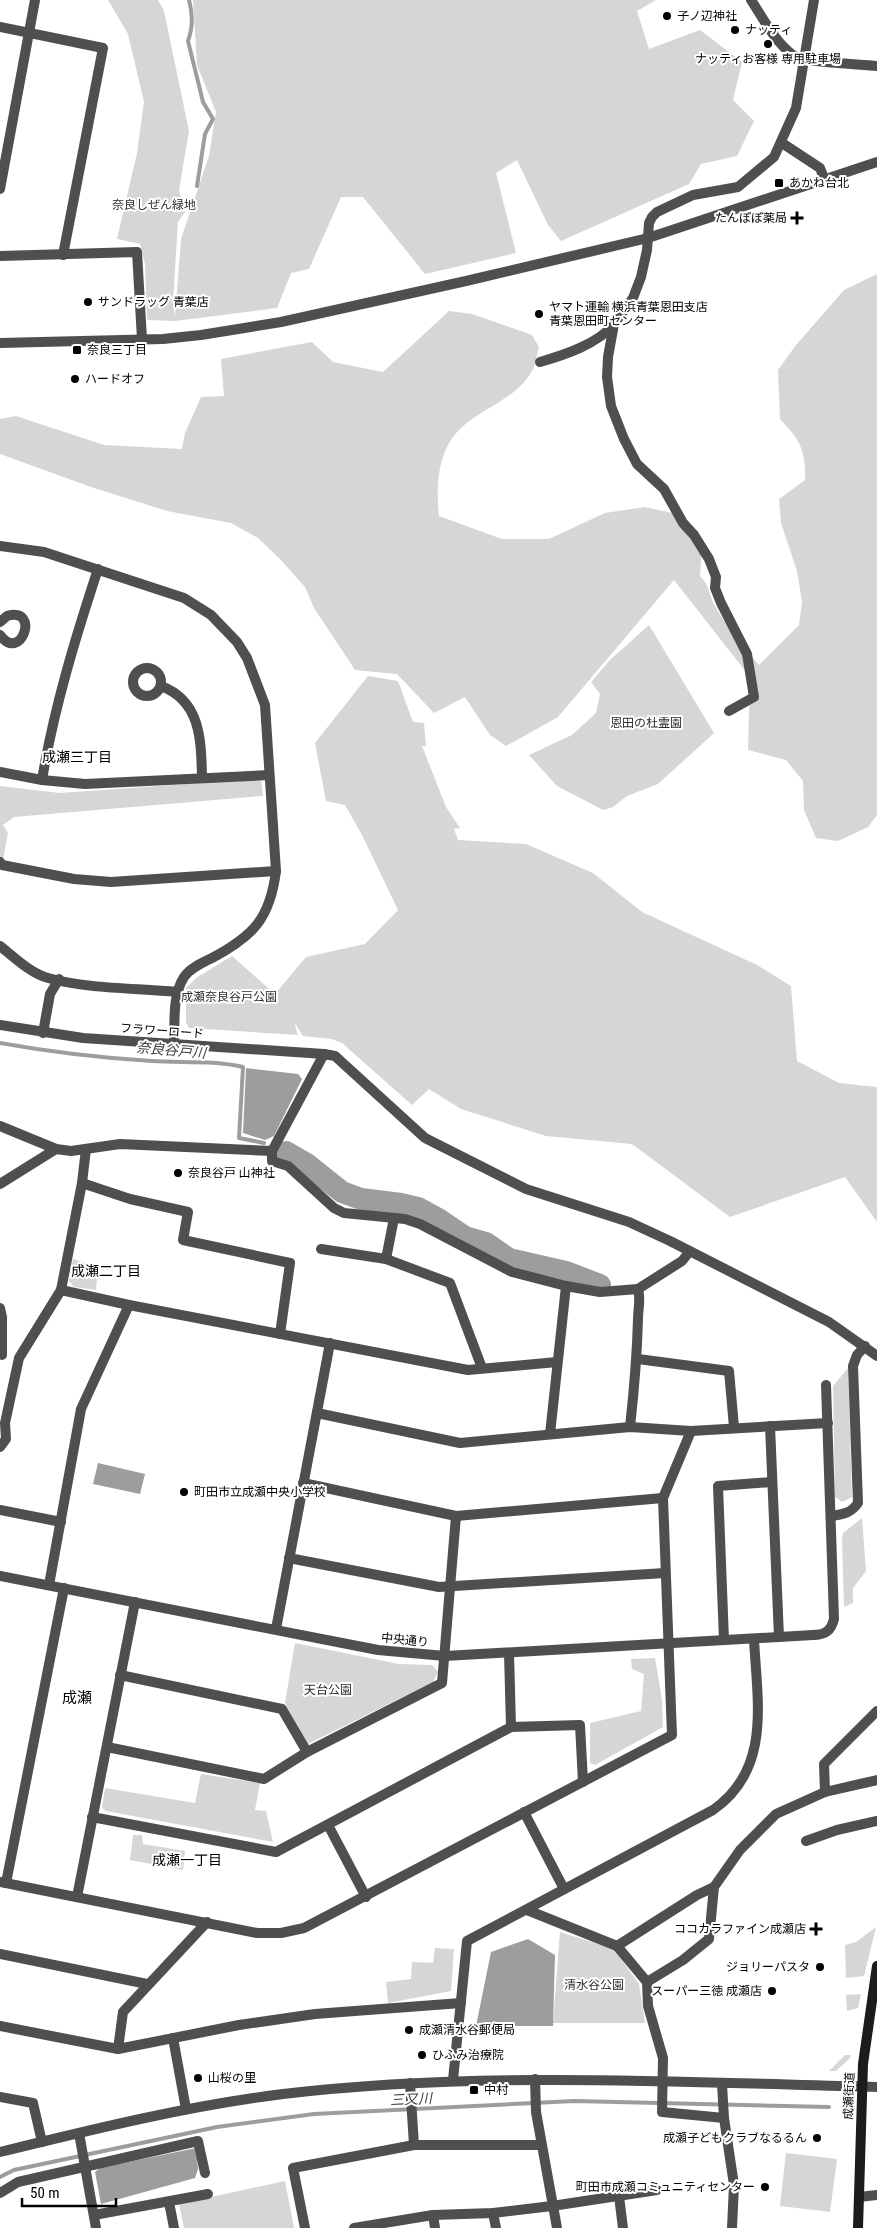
<svg xmlns="http://www.w3.org/2000/svg" width="877" height="2228" viewBox="0 0 877 2228" font-family="'Roboto Condensed','Noto Sans JP',sans-serif">
  <rect width="100%" height="100%" fill="#fff"/>
  <!-- green -->
  <g fill="#d6d6d6">
    <polygon points="108,0 158,0 164,11 189,131 179,190 185,212 178,222 173,303 175,317 181,239 209,156 216,112 197,65 193,0 656,0 637,11 649,49 700,30 742,62 733,100 754,121 737,156 701,164 689,184 561,241 548,225 517,160 496,173 516,253 425,274 363,197 341,197 309,269 291,273 277,308 175,321 147,320 145,264 140,244 117,239 137,153 144,102 128,34"/>
    <path d="M877,274V815L868,827L838,841L816,838L804,810L803,781L786,760L748,750L750,677L674,580L558,717L506,746L490,735L465,697L434,713L397,674L355,670L314,608L305,587L281,560L258,538L231,523L167,511L91,487L0,454V419L16,416L104,445L182,449L185,433L201,397L224,396L221,359L312,342L333,362L383,372L449,311L472,314L532,335L539,347C537,354 536,363 533,369C518,399 482,407 460,429C437,451 436,488 439,516L502,539H549L605,513L645,507L681,515L702,546L700,576C710,586 708,592 714,604C725,625 743,647 759,665L799,625L802,602L797,571L781,523L779,499L805,480C806,450 800,440 780,419L778,370L796,345L844,290Z"/>
    <polygon points="649,625 714,733 658,784 627,796 613,807 603,810 557,786 529,755 572,735 596,713 600,694 591,682 610,660"/>
    <polygon points="368,676 398,681 413,722 424,723 426,746 422,746 446,807 460,828 454,829 458,840 526,844 593,873 642,912 757,965 791,986 797,1061 839,1083 877,1087 877,1222 845,1177 730,1217 632,1144 546,1136 461,1109 429,1089 412,1105 342,1043 332,1039 303,1036 294,1022 298,1035 189,1028 186,1022 186,988 196,978 232,956 275,994 306,957 365,944 398,910 362,835 345,805 326,801 315,743"/>
    <polygon points="261,779 263,796 14,817 3,825 8,833 3,860 0,858 0,786 60,793"/>
    <polygon points="73,1259 98,1267 96,1290 74,1287 69,1281"/>
    <polygon points="848,1368 852,1497 842,1502 835,1497 833,1386"/>
    <polygon points="862,1518 866,1571 853,1588 853,1603 844,1607 842,1540 843,1533"/>
    <polygon points="295,1643 399,1664 432,1665 438,1672 433,1682 308,1744 285,1703"/>
    <polygon points="655,1658 662,1700 663,1727 595,1765 590,1763 590,1723 641,1711 644,1674 632,1669 631,1659"/>
    <polygon points="201,1774 260,1783 255,1810 266,1811 273,1842 106,1811 102,1808 105,1788 195,1803"/>
    <polygon points="133,1835 142,1835 143,1844 185,1851 183,1870 130,1860"/>
    <polygon points="876,1927 864,1976 846,1978 845,1945 856,1942"/>
    <polygon points="560,1932 614,1949 639,1984 645,2023 553,2023"/>
    <polygon points="435,1948 454,1949 451,1991 388,2003 386,1982 411,1979 412,1962 433,1963"/>
    <polygon points="861,1994 858,2008 847,2011 846,1995"/>
    <polygon points="845,2055 851,2055 850,2058 836,2071 829,2071"/>
    <polygon points="786,2153 837,2159 830,2212 780,2206"/>
    <polygon points="285,2181 294,2228 184,2228 179,2204"/>
  </g>
  <!-- water -->
  <g fill="#9d9d9d">
    <polygon points="246,1068 298,1074 302,1079 274,1136 265,1140 243,1133"/>
    <polygon points="98,1463 145,1474 140,1494 93,1484"/>
    <polygon points="528,1939 555,1955 553,2026 476,2026 491,1952"/>
    <polygon points="196,2148 198,2169 195,2178 101,2204 95,2172 100,2168"/>
  </g>
  <g fill="none" stroke-linecap="round" stroke-linejoin="round">
    <!-- stream -->
    <g stroke="#9d9d9d" stroke-width="4">
      <path d="M189,0C193,14 193,27 188,41L203,102L213,119L205,134L197,186"/>
      <path d="M0,1043C50,1052 101,1058 152,1061C182,1063 213,1060 243,1067L239,1138L264,1143"/>
      <polyline points="0,2177 14,2170 217,2127 314,2114 574,2101 829,2107"/>
    </g>
    <!-- river -->
    <polyline stroke="#9d9d9d" stroke-width="22" points="286,1152 307,1164 342,1192 361,1199 401,1204 418,1208 440,1220 465,1237 486,1243 509,1259 566,1272 600,1285"/>
    <!-- minor -->
    <g stroke="#4f4f4f" stroke-width="10">
      <path d="M751,0C763,18 775,42 793,55C803,63 861,64 877,66"/>
      <polyline points="0,27 103,48 63,255"/>
      <polyline points="782,143 820,168 825,181"/>
      <polyline points="0,189 35,0"/>
      <polyline points="0,256 137,252 142,339"/>
      <path d="M540,362C564,355 598,344 614,324"/>
      <path d="M0,546L44,552L184,598L211,615L237,642L247,658L265,705L276,871C270,919 253,936 212,958C202,963 190,968 184,977C172,996 175,1023 174,1044"/>
      <path d="M0,622L7,616C41,606 21,664 0,635"/>
      <circle cx="147" cy="682" r="14"/>
      <path d="M161,686C201,701 201,740 202,777"/>
      <polyline points="729,711 754,697 747,654 721,603 715,588 716,577 709,559 694,535 683,523 664,489 637,464 624,439 611,406 607,377 608,357 614,324 633,298 641,277 647,250 649,223 652,217 657,212 693,195 738,187 774,157 796,108 814,0"/>
      <path d="M42,780C54,708 75,639 98,569"/>
      <polyline points="0,862 2,865 74,879 111,882 276,871"/>
      <path d="M0,946C14,957 30,973 48,978C88,989 135,988 177,992"/>
      <polyline points="43,1033 50,994 59,979"/>
      <polyline points="0,1126 56,1149 71,1151 120,1144 272,1151"/>
      <polyline points="82,1183 130,1199 188,1212 183,1240 290,1263 280,1334"/>
      <polyline points="0,1184 56,1149"/>
      <polyline points="394,1218 386,1259 450,1283 482,1368"/>
      <polyline points="321,1249 386,1259"/>
      <polyline points="690,1251 682,1261 638,1289 600,1292 566,1286 512,1272 420,1224 405,1219 344,1213 334,1208 288,1166 272,1161 272,1151 324,1054 335,1056 425,1138 526,1189 629,1222 670,1241 829,1322 877,1356"/>
      <polyline points="61,1290 129,1305 468,1370 557,1362"/>
      <polyline points="0,1308 2,1317 2,1355"/>
      <polyline points="638,1359 729,1371 734,1427"/>
      <polyline points="317,1413 460,1443 630,1427 691,1431 828,1423"/>
      <polyline points="770,1426 779,1637"/>
      <path d="M630,1427C634,1391 637,1356 638,1319C638,1308 641,1300 638,1289"/>
      <polyline points="550,1434 566,1286"/>
      <polyline points="0,1447 6,1439 5,1423 19,1358 61,1290 82,1183 86,1149"/>
      <polyline points="303,1483 456,1516 663,1498"/>
      <polyline points="0,1510 61,1522"/>
      <path d="M832,1516C844,1514 851,1513 858,1503L853,1366L857,1355L865,1346"/>
      <polyline points="289,1558 439,1587 665,1573"/>
      <polyline points="49,1585 81,1409 129,1305"/>
      <polyline points="276,1629 330,1343"/>
      <path d="M813,1635C825,1635 831,1631 834,1619L826,1385"/>
      <polyline points="724,1640 718,1486 772,1482"/>
      <polyline points="120,1675 282,1709 307,1752"/>
      <polyline points="511,1727 580,1725 583,1782"/>
      <polyline points="107,1747 264,1779 307,1752 442,1683 456,1516"/>
      <polyline points="825,1792 824,1764 877,1711"/>
      <polyline points="524,1812 564,1889"/>
      <polyline points="92,1817 276,1852 511,1727 509,1653"/>
      <polyline points="328,1825 366,1897"/>
      <polyline points="806,1841 837,1830 877,1821"/>
      <polyline points="0,1882 257,1933 281,1933 304,1928 672,1735 663,1498 691,1431"/>
      <polyline points="6,1883 64,1588"/>
      <polyline points="77,1897 135,1602"/>
      <polyline points="527,1910 617,1946 647,1982 648,2006 663,2058 662,2112 724,2118"/>
      <polyline points="617,1946 697,1895 714,1887"/>
      <polyline points="0,1954 147,1984"/>
      <polyline points="647,1982 683,1960 709,1939 714,1887 740,1850 776,1814 825,1792 877,1780"/>
      <polyline points="0,2026 118,2049 239,2025 315,2014 461,2003"/>
      <polyline points="173,2038 186,2109"/>
      <polyline points="118,2049 123,2012 207,1922"/>
      <polyline points="535,2079 536,2112 557,2228"/>
      <path d="M453,2080L467,1941L713,1810C772,1769 757,1701 754,1639"/>
      <polyline points="410,2083 414,2145"/>
      <polyline points="722,2084 724,2118 734,2185 732,2228"/>
      <polyline points="0,2097 33,2103 42,2142"/>
      <polyline points="0,2193 18,2182 198,2141 205,2173"/>
      <polyline points="619,2196 623,2228"/>
      <polyline points="859,2197 877,2195"/>
      <polyline points="169,2202 174,2228"/>
      <polyline points="493,2213 496,2228"/>
      <polyline points="94,2215 208,2194"/>
      <polyline points="433,2215 435,2228"/>
      <polyline points="305,2228 293,2168 414,2145 541,2145"/>
      <polyline points="354,2228 433,2215 493,2213 552,2206 657,2190"/>
    </g>
    <!-- tertiary -->
    <g stroke="#4f4f4f" stroke-width="10">
      <polyline points="0,343 163,339 201,335 281,322 466,281 648,238 877,162"/>
      <polyline points="0,772 42,780 85,784 269,775"/>
      <polyline points="0,1025 83,1038 324,1054"/>
      <polyline points="0,1576 378,1650 445,1656 813,1635"/>
      <polyline points="79,2133 96,2228"/>
      <path d="M0,2152C94,2129 187,2106 283,2094C480,2071 679,2082 877,2087"/>
    </g>
    <!-- secondary -->
    <polyline stroke="#1c1c1c" stroke-width="10" points="858,2228 863,2064 877,1966"/>
  </g>
  <!-- markers -->
  <g fill="#000" stroke="#fff" stroke-width="2">
    <circle cx="667" cy="16" r="5"/>
    <circle cx="735" cy="30" r="5"/>
    <circle cx="768" cy="44" r="5"/>
    <rect x="774" y="178" width="10" height="10" rx="2.5"/>
    <path d="M794.5 210.5h5v5h5v5h-5v5h-5v-5h-5v-5h5z"/>
    <circle cx="88" cy="302" r="5"/>
    <circle cx="539" cy="314" r="5"/>
    <rect x="72" y="345" width="10" height="10" rx="2.5"/>
    <circle cx="75" cy="379" r="5"/>
    <circle cx="178" cy="1173" r="5"/>
    <circle cx="184" cy="1492" r="5"/>
    <path d="M813.5 1921.5h5v5h5v5h-5v5h-5v-5h-5v-5h5z"/>
    <circle cx="820" cy="1967" r="5"/>
    <circle cx="772" cy="1991" r="5"/>
    <circle cx="409" cy="2030" r="5"/>
    <circle cx="422" cy="2055" r="5"/>
    <circle cx="198" cy="2078" r="5"/>
    <rect x="469" y="2085" width="10" height="10" rx="2.5"/>
    <circle cx="817" cy="2138" r="5"/>
    <circle cx="765" cy="2187" r="5"/>
  </g>
  <g text-anchor="middle" stroke-width="4" stroke-linejoin="round" paint-order="stroke">
    <!-- poi labels -->
    <g font-size="12" fill="#000" stroke="#fff" text-anchor="start">
      <text x="677" y="20">子ノ辺神社</text>
      <text x="745" y="34">ナッティ</text>
      <text x="768" y="63" text-anchor="middle">ナッティお客様 専用駐車場</text>
      <text x="789" y="187">あかね台北</text>
      <text x="787" y="222" text-anchor="end">たんぽぽ薬局</text>
      <text x="98" y="306">サンドラッグ 青葉店</text>
      <text x="549" y="311">ヤマト運輸 横浜青葉恩田支店<tspan x="549" dy="14">青葉恩田町センター</tspan></text>
      <text x="87" y="354">奈良三丁目</text>
      <text x="85" y="383">ハードオフ</text>
      <text x="188" y="1177">奈良谷戸 山神社</text>
      <text x="194" y="1496">町田市立成瀬中央小学校</text>
      <text x="806" y="1933" text-anchor="end">ココカラファイン成瀬店</text>
      <text x="810" y="1971" text-anchor="end">ジョリーパスタ</text>
      <text x="762" y="1995" text-anchor="end">スーパー三徳 成瀬店</text>
      <text x="419" y="2034">成瀬清水谷郵便局</text>
      <text x="432" y="2059">ひふみ治療院</text>
      <text x="208" y="2082">山桜の里</text>
      <text x="484" y="2094">中村</text>
      <text x="807" y="2142" text-anchor="end">成瀬子どもクラブなるるん</text>
      <text x="755" y="2191" text-anchor="end">町田市成瀬コミュニティセンター</text>
    </g>
    <!-- park labels -->
    <g font-size="12" fill="#2d2d2d" stroke="#fff">
      <text x="154" y="209">奈良しぜん緑地</text>
      <text x="646" y="727">恩田の杜霊園</text>
      <text x="229" y="1001">成瀬奈良谷戸公園</text>
      <text x="328" y="1694">天台公園</text>
      <text x="594" y="1989">清水谷公園</text>
    </g>
    <!-- street labels -->
    <g font-size="12" fill="#000" stroke="#fff">
      <text transform="translate(162 1031) rotate(4)" y="4">フラワーロード</text>
      <text transform="translate(405 1640) rotate(6)" y="4">中央通り</text>
      <text transform="translate(849 2096) rotate(-88)" y="4">成瀬街道</text>
    </g>
    <!-- neighbourhood labels -->
    <g font-size="14" fill="#000" stroke="#fff">
      <text x="77" y="762">成瀬三丁目</text>
      <text x="106" y="1276">成瀬二丁目</text>
      <text x="187" y="1865">成瀬一丁目</text>
    </g>
    <!-- water labels -->
    <g font-size="14" font-style="italic" fill="#3e3e3e" stroke="#fff">
      <text transform="translate(171 1050) rotate(5)" y="5">奈良谷戸川</text>
      <text transform="translate(411 2099) rotate(-3)" y="5">三又川</text>
    </g>
    <!-- quarter labels -->
    <g font-size="15" fill="#000" stroke="#fff">
      <text x="77" y="1703">成瀬</text>
    </g>
  </g>
  <!-- scale -->
  <path d="M22 2198v8h94v-8" fill="none" stroke="#000000" stroke-width="2.5"/>
  <text x="30" y="2198" font-size="15" fill="#000000" stroke="#ffffff" stroke-width="4" paint-order="stroke">50 m</text>
</svg>
